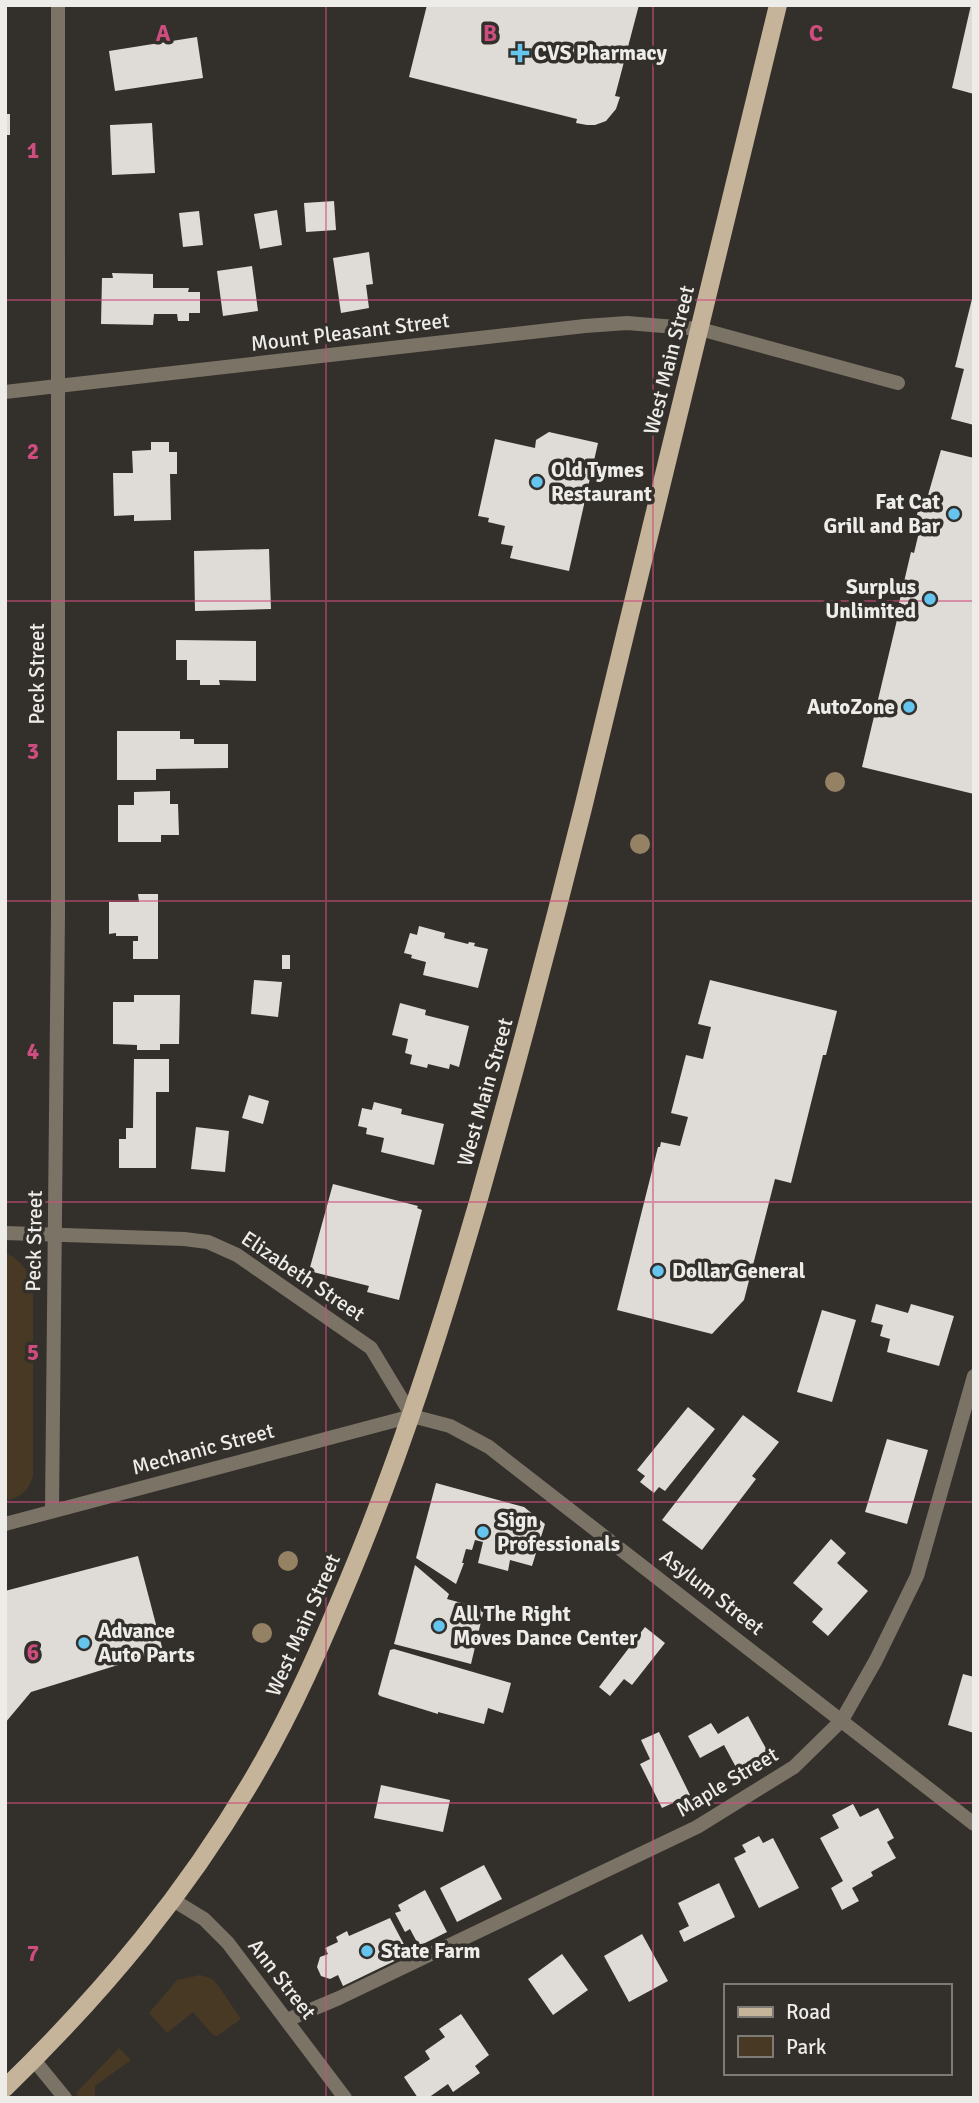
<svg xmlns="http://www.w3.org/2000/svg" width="979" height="2103" viewBox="0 0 979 2103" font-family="Signika,sans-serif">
  <rect width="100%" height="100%" fill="#33302c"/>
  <!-- green -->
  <g fill="#473923">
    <path d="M5,1253C22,1260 30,1273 33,1291V1475C29,1490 23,1496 8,1500L5,1490Z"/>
    <polygon points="200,1975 212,1979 217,1984 241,2019 217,2036 213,2035 193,2012 167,2033 149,2013 177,1980"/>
    <polygon points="119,2048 131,2060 95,2086 95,2098 80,2098 76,2093"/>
  </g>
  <!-- building -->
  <g fill="#dfdcd7">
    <polygon points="427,5 639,5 615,96 620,97 616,109 606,121 595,125 587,125 576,123 577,119 409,77"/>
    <polygon points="971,5 974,5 974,94 952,88"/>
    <polygon points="197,37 203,78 115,91 109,51"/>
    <rect x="5" y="114" width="5" height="21"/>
    <polygon points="152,123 155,173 112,175 110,125"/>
    <polygon points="334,201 336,230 306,232 304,203"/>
    <polygon points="277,210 282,245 260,249 254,214"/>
    <polygon points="199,211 203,245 183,247 179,213"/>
    <polygon points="369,252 373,284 366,285 369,308 341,313 333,258"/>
    <polygon points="252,266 258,311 223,316 217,271"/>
    <polygon points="112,273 153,274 153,288 189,288 188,292 200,292 200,313 189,313 189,321 178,321 177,314 154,314 153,325 101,324 102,278 113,278"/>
    <polygon points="973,295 974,295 974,425 951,419 964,369 955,367"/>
    <polygon points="549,432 598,443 569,571 510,558 513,546 501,544 505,526 488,522 489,518 478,516 495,439 535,448 536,440"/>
    <polygon points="151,442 169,442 169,452 177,452 177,474 170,474 171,520 134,521 134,515 114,516 113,473 133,473 132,451 151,450"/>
    <polygon points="941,450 974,458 974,794 862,767 901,603 899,603 911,552 914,553 919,532 913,530 919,507 924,509"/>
    <polygon points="269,549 271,609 195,611 194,551"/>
    <polygon points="176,640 256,641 256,681 219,680 220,685 200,685 200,680 187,680 187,660 176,660"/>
    <polygon points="117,731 180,731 180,739 194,739 194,744 228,744 228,768 156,769 156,780 117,780"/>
    <polygon points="170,791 170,804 178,804 179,835 161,835 161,842 118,842 118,805 134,805 134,792"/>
    <polygon points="138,894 158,894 158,959 133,959 133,941 138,941 138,936 116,936 116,933 109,934 109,902 139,902"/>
    <polygon points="419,926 445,933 444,938 468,944 469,942 475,943 474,946 488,949 478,988 423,975 426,962 411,958 412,955 404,953 410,933 417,935"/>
    <rect x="282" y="955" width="8" height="14"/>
    <polygon points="254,980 282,982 278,1017 251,1014"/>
    <polygon points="710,980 837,1011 826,1055 823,1055 791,1183 775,1179 744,1300 712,1334 617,1310 658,1147 660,1147 661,1142 680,1146 688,1117 671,1113 686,1055 703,1059 711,1027 698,1024"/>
    <polygon points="134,995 180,995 179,1044 160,1044 160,1050 137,1050 137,1045 113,1044 113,1002 134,1002"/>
    <polygon points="400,1003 426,1010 425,1015 469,1026 459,1067 450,1064 449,1069 428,1064 427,1068 410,1064 412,1055 405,1053 408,1039 392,1035"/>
    <polygon points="134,1059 169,1059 169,1092 156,1092 156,1168 119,1168 119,1139 126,1139 126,1128 133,1128"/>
    <polygon points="249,1095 269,1101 263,1124 242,1118"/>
    <polygon points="374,1102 402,1109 401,1114 444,1124 434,1165 381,1152 384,1138 366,1134 367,1128 358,1126 362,1108 372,1110"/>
    <polygon points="196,1127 229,1131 225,1172 191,1169"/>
    <polygon points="333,1184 418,1206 417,1208 422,1210 399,1300 367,1292 369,1286 309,1271"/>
    <polygon points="876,1304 908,1313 911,1304 954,1316 939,1366 887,1352 890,1339 880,1336 883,1325 871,1322"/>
    <polygon points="822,1310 856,1320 832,1402 797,1392"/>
    <polygon points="688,1407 715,1429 665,1491 659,1487 654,1493 640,1482 645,1476 637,1470"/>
    <polygon points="743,1415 779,1442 752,1476 756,1479 702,1550 662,1520"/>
    <polygon points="887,1439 928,1450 907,1524 865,1512"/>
    <polygon points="436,1483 524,1507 545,1524 532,1566 510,1560 508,1571 478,1563 483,1542 475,1540 472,1550 466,1549 462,1563 464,1563 456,1584 416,1558"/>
    <polygon points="831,1539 846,1553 837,1563 868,1591 828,1636 812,1622 823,1609 793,1583"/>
    <polygon points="138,1556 163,1651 31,1692 5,1723 5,1591"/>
    <polygon points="415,1565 449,1594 447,1599 484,1609 471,1664 394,1644"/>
    <polygon points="645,1627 665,1643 632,1685 624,1679 610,1696 599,1687"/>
    <polygon points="394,1649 511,1683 503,1713 488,1708 484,1724 438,1712 438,1714 380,1696 378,1694 390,1650"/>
    <polygon points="963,1674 974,1677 974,1733 948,1725"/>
    <polygon points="748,1716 769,1754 738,1771 724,1745 700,1758 688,1736 711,1723 718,1734"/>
    <polygon points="659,1732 690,1795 662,1808 640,1764 650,1759 641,1740"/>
    <polygon points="381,1785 450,1800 443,1832 374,1818"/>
    <polygon points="853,1804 860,1817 878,1808 894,1838 887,1842 896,1858 871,1872 873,1876 852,1888 859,1901 842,1910 831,1888 843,1881 820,1838 839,1828 832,1815"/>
    <polygon points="759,1836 763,1843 773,1838 799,1888 759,1908 734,1858 746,1852 742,1845"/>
    <polygon points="484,1865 502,1899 457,1922 440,1888"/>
    <polygon points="719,1883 735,1917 684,1942 679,1931 689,1926 678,1903"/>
    <polygon points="425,1890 447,1932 419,1946 410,1929 405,1932 395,1913 401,1911 398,1905"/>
    <polygon points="390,1918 409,1954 343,1986 338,1975 330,1979 321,1976 317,1967 320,1957 328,1954 325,1948 338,1942 336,1937 347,1931 349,1936"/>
    <polygon points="642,1934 668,1981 629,2002 604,1956"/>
    <polygon points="562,1954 588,1990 553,2015 528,1979"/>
    <polygon points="461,2014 489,2055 475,2066 480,2073 453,2092 448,2084 428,2098 418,2098 404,2077 430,2059 425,2051 445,2037 439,2029"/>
  </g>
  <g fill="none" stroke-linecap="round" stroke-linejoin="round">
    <!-- service -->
    <polyline stroke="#7b7366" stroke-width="14" points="700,329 898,383"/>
    <!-- minor -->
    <g stroke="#7b7366" stroke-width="14">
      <polyline points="5,392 585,326 627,323 700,329"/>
      <polyline points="5,1233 184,1239 208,1242 237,1255 371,1348 412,1416 5,1524"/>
      <polyline points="52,1511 58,916 58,5"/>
      <polyline points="173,1900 204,1919 228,1943 345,2098"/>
      <polyline points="287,2020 339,1998 697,1827 794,1767 842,1720 876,1660 917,1576 974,1376"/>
      <polyline points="34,2060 65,2098"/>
    </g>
    <!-- tertiary -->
    <polyline stroke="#7b7366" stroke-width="14" points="412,1416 450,1426 489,1447 974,1824"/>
    <!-- primary -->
    <path stroke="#c5b49a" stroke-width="18" d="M5,2088C104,1992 189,1890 258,1770C294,1708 322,1643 350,1576C401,1454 441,1329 478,1202C515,1071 550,940 583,808C649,541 713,273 778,5"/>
  </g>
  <!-- trees -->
  <g fill="#958163">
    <circle cx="835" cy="782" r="10"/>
    <circle cx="640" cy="844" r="10"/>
    <circle cx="288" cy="1561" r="10"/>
    <circle cx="262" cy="1633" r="10"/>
  </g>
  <!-- grid -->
  <path fill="none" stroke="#cd4d7e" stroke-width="2" stroke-opacity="0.55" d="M326,5V2098M653,5V2098M5,300H974M5,601H974M5,901H974M5,1202H974M5,1502H974M5,1803H974"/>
  <!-- markers -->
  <g fill="#65c5ee" stroke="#33302c" stroke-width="2.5">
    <path d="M516.5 42.5h7v7h7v7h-7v7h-7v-7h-7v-7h7z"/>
    <circle cx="537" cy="482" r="7"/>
    <circle cx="954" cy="514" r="7"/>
    <circle cx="930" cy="599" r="7"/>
    <circle cx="909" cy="707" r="7"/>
    <circle cx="658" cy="1271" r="7"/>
    <circle cx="483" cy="1532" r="7"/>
    <circle cx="439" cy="1626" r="7"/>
    <circle cx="84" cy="1643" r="7"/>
    <circle cx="367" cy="1951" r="7"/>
  </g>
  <g text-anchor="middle" stroke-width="7" stroke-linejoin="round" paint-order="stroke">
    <!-- poi labels -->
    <g font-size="21" font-weight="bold" fill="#edece9" stroke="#33302c" text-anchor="start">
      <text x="534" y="60">CVS Pharmacy</text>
      <text x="551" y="477">Old Tymes<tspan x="551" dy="24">Restaurant</tspan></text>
      <text x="940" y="509" text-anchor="end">Fat Cat<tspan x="940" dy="24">Grill and Bar</tspan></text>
      <text x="916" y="594" text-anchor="end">Surplus<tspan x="916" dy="24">Unlimited</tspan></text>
      <text x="895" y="714" text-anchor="end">AutoZone</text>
      <text x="672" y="1278">Dollar General</text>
      <text x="497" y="1527">Sign<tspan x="497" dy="24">Professionals</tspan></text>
      <text x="453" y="1621">All The Right<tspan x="453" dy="24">Moves Dance Center</tspan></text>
      <text x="98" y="1638">Advance<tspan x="98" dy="24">Auto Parts</tspan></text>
      <text x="381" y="1958">State Farm</text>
    </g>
    <!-- street labels -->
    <g font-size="21" fill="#edece9" stroke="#33302c">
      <text transform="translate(350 332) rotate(-7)" y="7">Mount Pleasant Street</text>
      <text transform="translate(669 360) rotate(-76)" y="7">West Main Street</text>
      <text transform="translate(37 674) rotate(-90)" y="7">Peck Street</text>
      <text transform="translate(485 1092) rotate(-74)" y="7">West Main Street</text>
      <text transform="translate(34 1241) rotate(-89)" y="7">Peck Street</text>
      <text transform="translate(303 1276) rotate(34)" y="7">Elizabeth Street</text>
      <text transform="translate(203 1449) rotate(-15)" y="7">Mechanic Street</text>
      <text transform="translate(712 1592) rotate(38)" y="7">Asylum Street</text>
      <text transform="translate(303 1625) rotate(-66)" y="7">West Main Street</text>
      <text transform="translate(727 1782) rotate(-31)" y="7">Maple Street</text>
      <text transform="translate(282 1979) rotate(52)" y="7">Ann Street</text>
    </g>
  </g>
  <g font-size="23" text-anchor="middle" font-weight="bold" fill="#cd4d7e" stroke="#33302c" stroke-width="7" stroke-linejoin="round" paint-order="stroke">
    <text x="163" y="41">A</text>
    <text x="490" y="41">B</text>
    <text x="816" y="41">C</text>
    <text x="33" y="158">1</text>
    <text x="33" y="459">2</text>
    <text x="33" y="759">3</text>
    <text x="33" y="1059">4</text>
    <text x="33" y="1360">5</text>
    <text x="33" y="1660">6</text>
    <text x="33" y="1961">7</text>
  </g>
  <!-- border -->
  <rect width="979" height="2103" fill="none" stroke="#edece9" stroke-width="14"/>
  <!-- legend -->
  <rect x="724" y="1984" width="228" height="91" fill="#33302c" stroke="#7d7b78" stroke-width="2"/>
  <rect x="738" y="2007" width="35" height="10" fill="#c5b49a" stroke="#7d7b78" stroke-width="2"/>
  <text x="786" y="2019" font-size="21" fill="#edece9">Road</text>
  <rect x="738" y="2036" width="35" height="21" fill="#473923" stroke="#7d7b78" stroke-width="2"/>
  <text x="786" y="2054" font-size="21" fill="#edece9">Park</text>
</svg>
